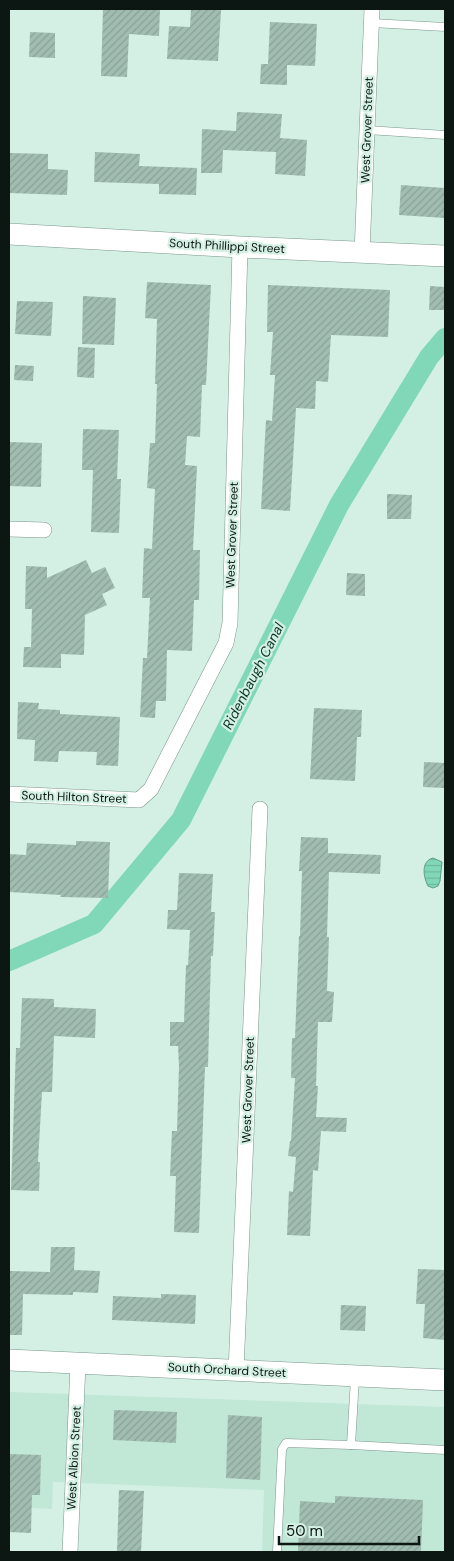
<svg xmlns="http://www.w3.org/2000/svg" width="454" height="1561" viewBox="0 0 454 1561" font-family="'DM Sans',sans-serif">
  <defs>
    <pattern id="water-rules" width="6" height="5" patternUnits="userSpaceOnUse" patternTransform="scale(1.25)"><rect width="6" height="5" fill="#81d8b8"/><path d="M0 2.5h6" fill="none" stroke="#6eb99d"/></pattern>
    <pattern id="building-hatch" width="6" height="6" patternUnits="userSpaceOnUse" patternTransform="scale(1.25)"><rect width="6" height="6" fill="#a1bdb1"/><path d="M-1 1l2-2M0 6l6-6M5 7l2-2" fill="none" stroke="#89a297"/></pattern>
  </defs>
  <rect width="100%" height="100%" fill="#d4f0e4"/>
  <!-- built -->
  <polygon fill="#c1e7d7" points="9,1392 445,1407 445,1552 262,1552 264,1490 53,1482 52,1509 9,1507"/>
  <!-- water -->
  <path fill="url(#water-rules)" stroke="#5e9e86" d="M433,858L442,862L440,881L438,886L433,888L428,886C423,876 421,861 433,858Z"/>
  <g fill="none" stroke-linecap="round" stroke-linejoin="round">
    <!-- canal -->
    <polyline stroke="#81d8b8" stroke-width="20" points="9,961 94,924 181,820 339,505 429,357 445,338"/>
  </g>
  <!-- building -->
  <g fill="url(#building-hatch)">
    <polygon points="103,9 160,9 159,36 129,34 127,77 101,76"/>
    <polygon points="191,9 221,10 218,61 167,59 169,26 190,27"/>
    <polygon points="270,22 317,24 315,66 287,65 287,85 260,84 261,64 268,64"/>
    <polygon points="30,32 55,33 55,58 29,57"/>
    <polygon points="237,112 282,114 280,138 307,140 305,176 275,174 276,152 223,150 222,173 201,173 202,129 236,131"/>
    <polygon points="95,152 140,154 139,166 197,168 196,195 159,194 159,184 94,182"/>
    <polygon points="9,153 48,154 48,169 68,170 67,195 9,193"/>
    <polygon points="401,185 445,188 445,218 399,215"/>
    <polygon points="147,282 211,285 206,385 202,385 200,437 187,436 185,465 197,466 193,550 200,550 199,600 194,600 192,651 167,650 166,701 156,701 155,718 140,717 143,658 147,658 150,598 142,598 144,548 152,549 155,489 147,488 150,443 155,443 157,384 155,384 157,319 145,318"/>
    <polygon points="268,285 390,290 388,337 331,335 328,382 316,381 315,409 296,408 290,511 261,509 266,420 272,421 275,375 270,375 273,332 267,332"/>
    <polygon points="430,286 445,287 445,310 429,310"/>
    <polygon points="83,296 116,298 114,345 82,344"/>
    <polygon points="17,301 53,302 51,336 15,334"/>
    <polygon points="78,347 95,348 94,378 77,377"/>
    <polygon points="15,365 34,366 33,381 14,380"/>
    <polygon points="83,429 119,430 117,479 121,479 119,533 91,532 93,470 82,470"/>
    <polygon points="9,442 42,443 41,487 9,486"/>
    <polygon points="387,494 412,495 411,519 387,519"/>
    <polygon points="86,560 92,573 105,567 115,588 102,594 107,605 85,615 84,655 61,654 61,668 23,667 24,647 31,647 32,609 25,609 26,566 47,567 47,578"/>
    <polygon points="347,573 365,574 365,596 346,595"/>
    <polygon points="18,702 39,703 38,709 60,710 60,714 120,717 118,766 96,765 97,752 59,751 58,762 34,761 35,740 17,739"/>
    <polygon points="314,708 362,710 361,737 357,737 355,781 310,779"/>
    <polygon points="424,762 445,763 445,788 423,787"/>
    <polygon points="301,837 328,838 328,853 381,855 380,874 329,872 327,937 329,937 327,991 334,992 332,1022 318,1022 316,1086 318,1086 316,1117 347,1118 346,1132 321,1131 318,1171 313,1170 310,1236 287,1235 289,1191 293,1192 296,1157 288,1156 290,1141 291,1141 295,1078 291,1078 292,1038 295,1038 299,936 300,936 302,871 299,871"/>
    <polygon points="76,841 110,842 108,898 60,897 61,895 9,892 9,854 26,855 27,843 76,845"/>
    <polygon points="179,873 213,874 211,912 215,912 213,956 211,956 208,1067 205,1067 199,1233 174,1232 176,1176 170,1176 172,1131 177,1131 179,1066 178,1046 170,1046 170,1022 184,1022 186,965 188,965 190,930 167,929 168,910 177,910"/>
    <polygon points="22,998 54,999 54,1007 96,1009 95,1038 54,1036 52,1092 42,1092 38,1162 40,1162 39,1191 11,1190 16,1048 20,1048"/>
    <polygon points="51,1247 75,1247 74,1270 100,1271 98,1293 73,1292 73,1295 23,1294 22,1335 9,1335 9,1271 50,1272"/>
    <polygon points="418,1269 445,1270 445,1340 423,1338 425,1304 416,1304"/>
    <polygon points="161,1294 196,1295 195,1324 112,1320 113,1296 161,1298"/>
    <polygon points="341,1305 366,1306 365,1331 340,1330"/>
    <polygon points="114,1410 177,1412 176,1443 113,1440"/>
    <polygon points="228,1415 262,1417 260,1480 226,1478"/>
    <polygon points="9,1454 41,1455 40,1495 32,1495 31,1533 9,1532"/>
    <polygon points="119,1490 144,1491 141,1552 117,1552"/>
    <polygon points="335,1496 423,1500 421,1552 298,1552 300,1501 335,1503"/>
  </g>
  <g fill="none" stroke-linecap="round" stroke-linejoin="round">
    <!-- lane casing -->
    <g stroke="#7b958b" stroke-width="9">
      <g id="lane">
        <polyline points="372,23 445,27"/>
        <polyline points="367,130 445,135"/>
        <polyline points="355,1378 351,1445 445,1450"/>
        <polyline points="277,1552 282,1449 286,1443 351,1445"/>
      </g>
    </g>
    <!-- street casing -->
    <g stroke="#7b958b" stroke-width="16">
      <g id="street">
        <polyline points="362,252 372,9"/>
        <polyline points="9,529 44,530"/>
        <polyline points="9,794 139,800 151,789 226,643 230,623 240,247"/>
        <polyline points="236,1371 260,809"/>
        <polyline points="70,1552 78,1364"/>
      </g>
    </g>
    <!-- secondary casing -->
    <g stroke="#7b958b" stroke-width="22">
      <g id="secondary">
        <polyline points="9,234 240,247 445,256"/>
        <polyline points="9,1360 445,1380"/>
      </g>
    </g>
    <!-- lane -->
    <use href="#lane" stroke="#fff" stroke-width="8"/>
    <!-- street -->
    <use href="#street" stroke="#fff" stroke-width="15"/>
    <!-- secondary -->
    <use href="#secondary" stroke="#fff" stroke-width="21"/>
  </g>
  <g text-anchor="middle" stroke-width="4.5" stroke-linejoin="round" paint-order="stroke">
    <!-- street labels -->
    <g font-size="12" fill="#0c1713" stroke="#d4f0e4">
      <text transform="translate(367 130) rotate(-88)" y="4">West Grover Street</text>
      <text transform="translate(227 246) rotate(3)" y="4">South Phillippi Street</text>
      <text transform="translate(232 535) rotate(-88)" y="4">West Grover Street</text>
      <text transform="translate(74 797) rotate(2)" y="4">South Hilton Street</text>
      <text transform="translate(248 1090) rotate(-88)" y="4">West Grover Street</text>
      <text transform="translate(227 1370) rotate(3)" y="4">South Orchard Street</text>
      <text transform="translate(74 1458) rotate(-87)" y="4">West Albion Street</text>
    </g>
    <!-- water labels -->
    <g font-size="14" font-style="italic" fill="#0c3528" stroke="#d4f0e4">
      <text transform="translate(253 676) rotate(-63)" y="5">Ridenbaugh Canal</text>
    </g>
  </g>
  <!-- border -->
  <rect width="454" height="1561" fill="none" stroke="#0c1713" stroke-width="20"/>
  <!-- scale -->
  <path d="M279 1536v8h140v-8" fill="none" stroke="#0c1713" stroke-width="2.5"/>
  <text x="286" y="1536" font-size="15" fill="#0c1713" stroke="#d4f0e4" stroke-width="4" paint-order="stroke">50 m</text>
</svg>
